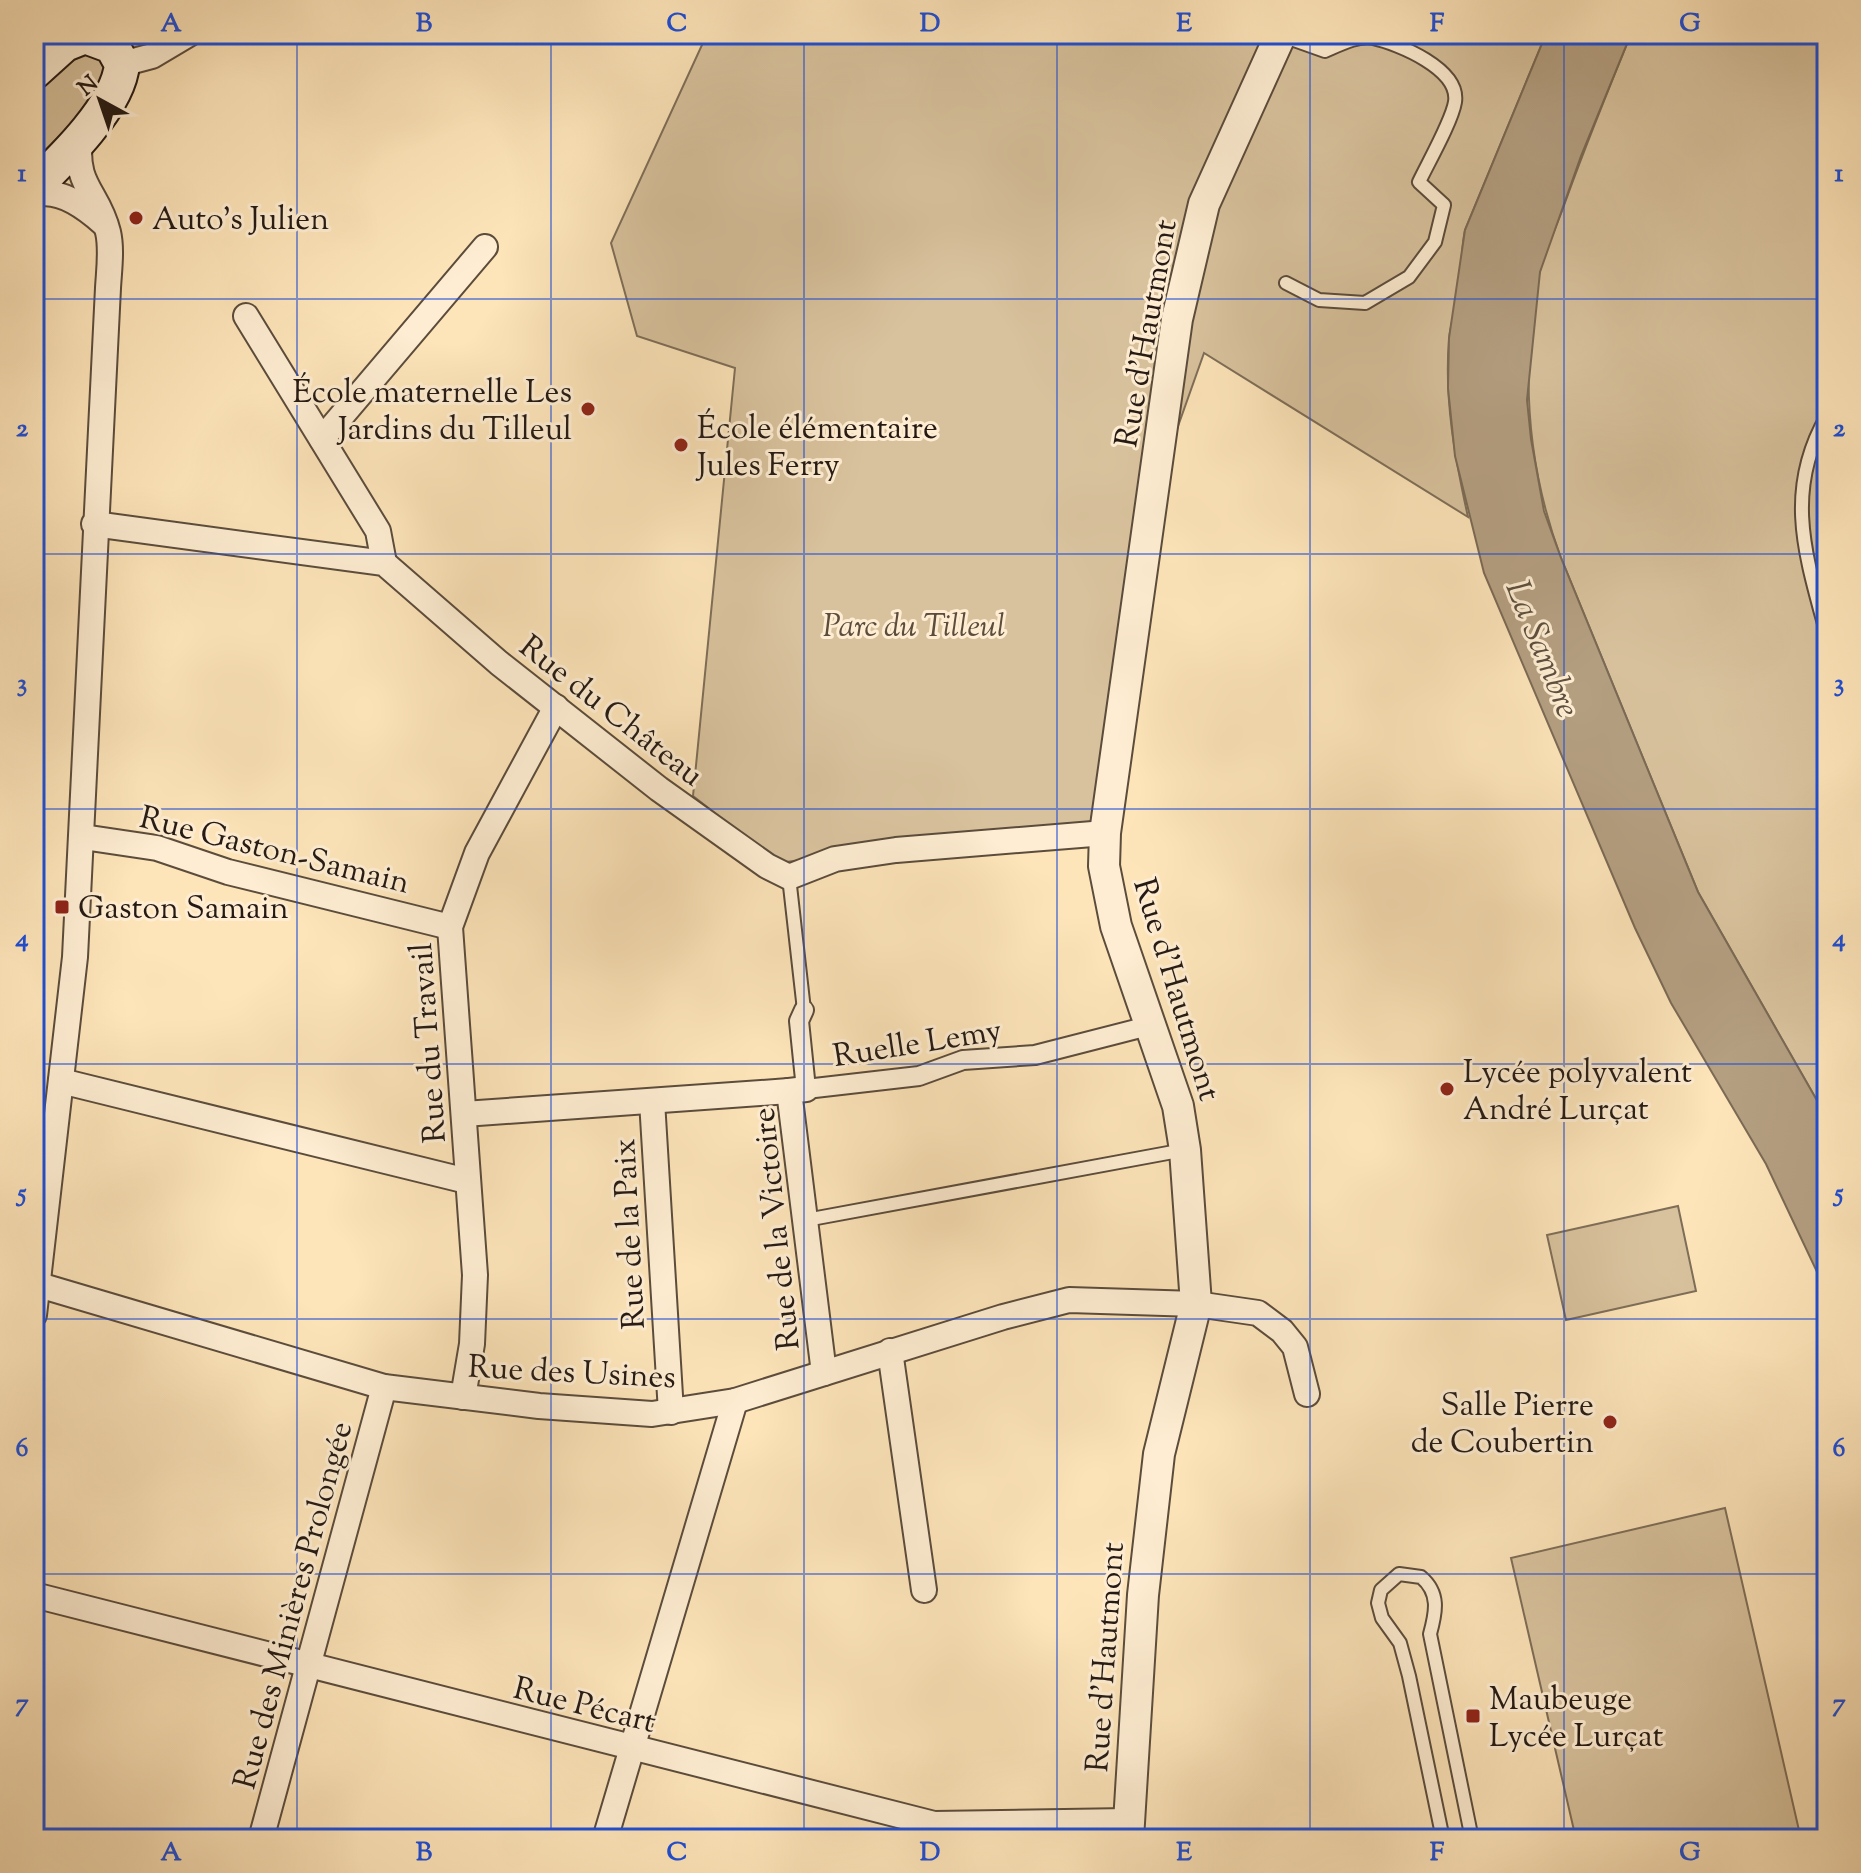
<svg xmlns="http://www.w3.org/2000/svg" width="1861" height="1873" viewBox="0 0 1861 1873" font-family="'Sorts Mill Goudy',serif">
  <rect width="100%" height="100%" fill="#fde4b9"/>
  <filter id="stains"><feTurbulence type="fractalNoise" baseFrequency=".0025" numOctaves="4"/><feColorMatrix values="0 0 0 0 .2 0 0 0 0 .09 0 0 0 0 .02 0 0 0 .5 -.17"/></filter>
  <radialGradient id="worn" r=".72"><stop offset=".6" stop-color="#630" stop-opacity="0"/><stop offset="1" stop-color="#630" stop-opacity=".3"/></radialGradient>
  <!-- green -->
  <g fill="#d8c29d" stroke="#7e6e58" stroke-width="2">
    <path d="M707,34H1546L1465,230C1461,249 1462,266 1459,285C1457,303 1451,321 1449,339C1444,400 1455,458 1468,517L1204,353L1133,553L1090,827L910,845L779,863L693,796L735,368L637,336L611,243Z"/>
    <path d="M1631,34H1827V1118L1698,892L1561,558C1527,466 1520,371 1539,275C1544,253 1554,232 1562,211C1583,151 1607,93 1631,34Z"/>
    <path d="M89,48L106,65C97,103 61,134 34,161V91Z"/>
    <polygon points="1678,1206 1696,1291 1566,1320 1547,1235"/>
    <polygon points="1725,1508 1801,1839 1576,1839 1511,1558"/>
  </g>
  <!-- water -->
  <polygon fill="#b49f81" stroke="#7b6a55" stroke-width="2" points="1546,34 1631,34 1581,156 1540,272 1527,400 1531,439 1544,511 1561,558 1698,892 1827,1118 1827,1293 1766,1164 1671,1003 1635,928 1484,573 1455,456 1448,388 1449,338 1465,230"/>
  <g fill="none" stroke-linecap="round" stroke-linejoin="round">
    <!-- service casing -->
    <g stroke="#5b4c3c" stroke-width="16">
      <g id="service">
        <path d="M1280,35L1325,51C1339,45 1357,35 1373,38C1399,44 1460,69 1455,102C1452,121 1428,163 1419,182L1444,205L1435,242L1409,277L1365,303L1319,300L1286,283"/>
        <path d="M1827,416C1783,492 1806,557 1827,635"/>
        <polyline points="789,877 804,1010"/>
        <polyline points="806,1220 1184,1150"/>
        <path d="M1443,1839L1409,1676L1400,1643L1382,1618L1378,1603L1381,1590L1399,1574L1421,1577C1440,1593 1436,1612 1430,1634L1472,1839"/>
      </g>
    </g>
    <!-- pedestrian casing -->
    <g stroke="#5b4c3c" stroke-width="22">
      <polyline id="pedestrian" points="804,1010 799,1021 806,1089 919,1076 963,1060 1035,1055 1152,1025"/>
    </g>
    <!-- minor casing -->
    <g stroke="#5b4c3c" stroke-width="28">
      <g id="minor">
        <polyline points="122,64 152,56 189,34"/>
        <path d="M34,195C59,187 85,207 103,223"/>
        <polyline points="246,316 378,531 384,563"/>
        <polyline points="322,439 485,247"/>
        <polyline points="94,524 384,563 499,663 659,789 767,866 789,877 835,859 896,850 1105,833"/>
        <polyline points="83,837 157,848 228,872 450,927"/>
        <polyline points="61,1081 467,1181"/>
        <polyline points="806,1089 789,1091 824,1373"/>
        <polyline points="652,1101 671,1412"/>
        <polyline points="464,1114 789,1091"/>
        <polyline points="39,1285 384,1387 539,1406 652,1414 735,1401 1003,1317 1069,1300 1196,1304 1258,1313 1282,1331 1295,1347 1307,1394"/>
        <path d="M34,1315L75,957L108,288C109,270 112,249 108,232C98,191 74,187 80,138"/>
        <polyline points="890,1351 924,1590"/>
        <polyline points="463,1397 472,1344 475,1275 450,927 477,853 556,707"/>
        <polyline points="34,1595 934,1824 1128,1821"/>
        <polyline points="261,1839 384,1387"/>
        <polyline points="605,1839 735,1401"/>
      </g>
    </g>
    <!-- tertiary casing -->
    <g stroke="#5b4c3c" stroke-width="34">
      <polyline id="tertiary" points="1128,1839 1143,1595 1159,1454 1196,1304 1185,1150 1178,1106 1116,926 1104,866 1105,833 1177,319 1204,204 1281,34"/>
    </g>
    <!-- secondary casing -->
    <g stroke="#251a13" stroke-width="38">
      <path id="secondary" d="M34,72L65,44L85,36L112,46L122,64C119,105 63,159 34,187"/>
    </g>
    <!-- service -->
    <use href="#service" stroke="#feedd2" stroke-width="12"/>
    <!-- pedestrian -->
    <use href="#pedestrian" stroke="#feedd2" stroke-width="18"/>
    <!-- minor -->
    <use href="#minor" stroke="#feedd2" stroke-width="24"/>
    <!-- tertiary -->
    <use href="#tertiary" stroke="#feedd2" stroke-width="30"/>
    <!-- secondary -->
    <use href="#secondary" stroke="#feedd2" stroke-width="34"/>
  </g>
  <!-- grid -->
  <path fill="none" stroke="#1d4ed8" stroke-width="2" stroke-opacity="0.55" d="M297,34V1839M551,34V1839M804,34V1839M1057,34V1839M1310,34V1839M1564,34V1839M34,299H1827M34,554H1827M34,809H1827M34,1064H1827M34,1319H1827M34,1574H1827"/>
  <!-- markers -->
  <g fill="#8f2418" stroke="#feedd2" stroke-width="3">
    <circle cx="136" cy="218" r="8"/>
    <circle cx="588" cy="409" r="8"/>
    <circle cx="681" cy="445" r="8"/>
    <rect x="54" y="899" width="16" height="16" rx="4"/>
    <circle cx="1447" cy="1089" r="8"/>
    <circle cx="1610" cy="1422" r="8"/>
    <rect x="1465" y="1708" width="16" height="16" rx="4"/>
  </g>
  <g text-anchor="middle" stroke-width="6" stroke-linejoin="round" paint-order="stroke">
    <!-- poi labels -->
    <g font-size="32" fill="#251a13" stroke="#feedd2" text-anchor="start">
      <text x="152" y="229">Auto's Julien</text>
      <text x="572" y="402" text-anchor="end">École maternelle Les<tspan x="572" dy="37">Jardins du Tilleul</tspan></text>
      <text x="697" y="438">École élémentaire<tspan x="697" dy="37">Jules Ferry</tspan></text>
      <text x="78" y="918">Gaston Samain</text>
      <text x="1463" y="1082">Lycée polyvalent<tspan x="1463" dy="37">André Lurçat</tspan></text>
      <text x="1594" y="1415" text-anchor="end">Salle Pierre<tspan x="1594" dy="37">de Coubertin</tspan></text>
      <text x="1489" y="1709">Maubeuge<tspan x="1489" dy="37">Lycée Lurçat</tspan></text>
    </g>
    <!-- street labels -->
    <g font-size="32" fill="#251a13" stroke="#feedd2">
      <text transform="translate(1145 333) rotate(-80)" y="11">Rue d'Hautmont</text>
      <text transform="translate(612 710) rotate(38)" y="11">Rue du Château</text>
      <text transform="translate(275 849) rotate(14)" y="11">Rue Gaston-Samain</text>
      <text transform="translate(1178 989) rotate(73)" y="11">Rue d'Hautmont</text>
      <text transform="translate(917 1042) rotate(-9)" y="11">Ruelle Lemy</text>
      <text transform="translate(427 1043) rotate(-94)" y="11">Rue du Travail</text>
      <text transform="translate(775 1229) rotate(-96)" y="11">Rue de la Victoire</text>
      <text transform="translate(628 1234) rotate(-93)" y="11">Rue de la Paix</text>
      <text transform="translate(572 1371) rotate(3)" y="11">Rue des Usines</text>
      <text transform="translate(292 1605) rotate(-75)" y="11">Rue des Minières Prolongée</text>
      <text transform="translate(1104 1657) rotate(-86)" y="11">Rue d'Hautmont</text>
      <text transform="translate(585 1704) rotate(14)" y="11">Rue Pécart</text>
    </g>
    <!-- park labels -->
    <g font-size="32" font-style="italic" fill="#5b4c3c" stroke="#feedd2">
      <text x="914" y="636">Parc du Tilleul</text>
    </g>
    <!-- water labels -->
    <g font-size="34" font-style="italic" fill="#5e4f3f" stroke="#feedd2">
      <text transform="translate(1544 648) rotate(68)" y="12">La Sambre</text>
    </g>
  </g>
  <!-- margin -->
  <rect width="1861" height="1873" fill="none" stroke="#fde4b9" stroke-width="88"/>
  <!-- north arrow -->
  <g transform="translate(100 100) rotate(320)" stroke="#feedd2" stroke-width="6" paint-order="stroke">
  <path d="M0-6L14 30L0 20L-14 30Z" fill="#251a13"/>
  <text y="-12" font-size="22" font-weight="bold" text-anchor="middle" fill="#251a13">N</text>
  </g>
  <rect x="44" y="44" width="1773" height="1785" fill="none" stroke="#1d4ed8" stroke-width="3"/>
  <g font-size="26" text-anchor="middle" font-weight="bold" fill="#1d4ed8">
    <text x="171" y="31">A</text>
    <text x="424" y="31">B</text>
    <text x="677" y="31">C</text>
    <text x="930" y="31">D</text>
    <text x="1184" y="31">E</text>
    <text x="1437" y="31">F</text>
    <text x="1690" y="31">G</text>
    <text x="22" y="181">1</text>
    <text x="1839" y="181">1</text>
    <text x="22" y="436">2</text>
    <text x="1839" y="436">2</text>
    <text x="22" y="691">3</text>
    <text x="1839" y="691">3</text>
    <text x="22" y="946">4</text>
    <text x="1839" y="946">4</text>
    <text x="22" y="1201">5</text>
    <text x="1839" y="1201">5</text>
    <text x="22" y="1456">6</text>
    <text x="1839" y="1456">6</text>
    <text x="22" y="1711">7</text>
    <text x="1839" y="1711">7</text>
    <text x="171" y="1860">A</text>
    <text x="424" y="1860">B</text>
    <text x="677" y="1860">C</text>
    <text x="930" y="1860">D</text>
    <text x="1184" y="1860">E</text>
    <text x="1437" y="1860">F</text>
    <text x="1690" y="1860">G</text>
  </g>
  <rect width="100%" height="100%" filter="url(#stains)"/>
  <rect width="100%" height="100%" fill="url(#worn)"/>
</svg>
